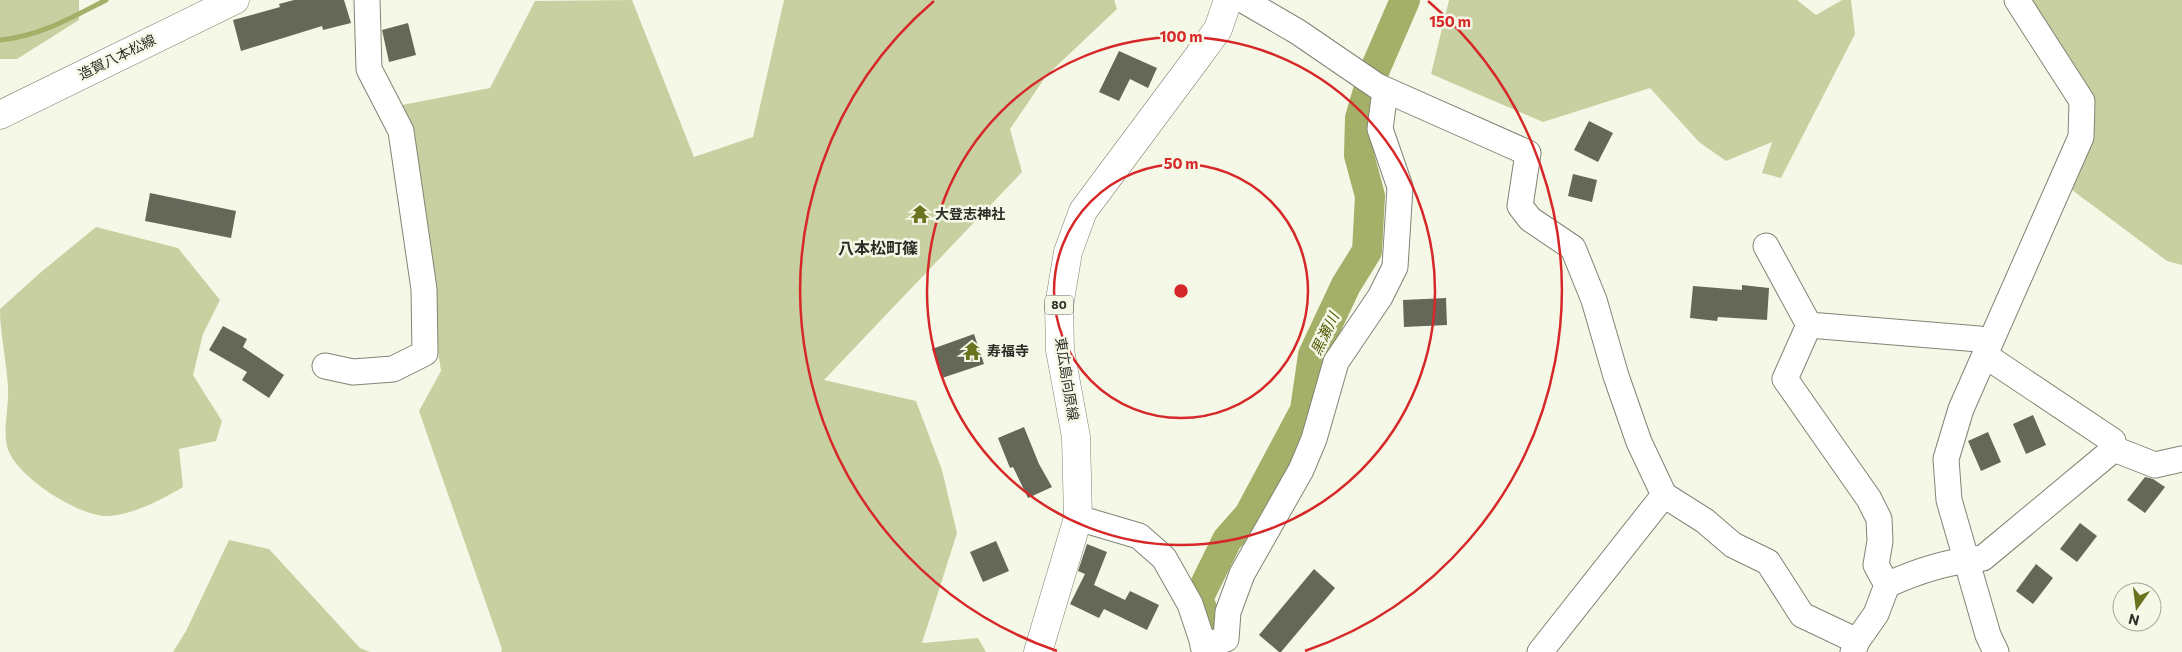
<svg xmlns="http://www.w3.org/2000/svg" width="2182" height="652" viewBox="0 0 2182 652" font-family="Commissioner,'Noto Sans JP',sans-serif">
  <rect width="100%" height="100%" fill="#f5f8e7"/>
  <!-- green -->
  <g fill="#c8d0a1">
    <polygon points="0,0 79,0 79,20 17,59 0,59"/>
    <polygon points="632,0 694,157 753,137 784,0 1114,0 1117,9 1046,76 1010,129 1022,172 824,380 916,401 942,470 957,533 922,643 978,638 986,652 501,652 502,649 419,411 441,371 402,105 490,88 535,1"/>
    <polygon points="1449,0 1797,0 1816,15 1842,0 1851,0 1855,34 1781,178 1762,173 1772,142 1726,161 1699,142 1650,88 1543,122 1431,74"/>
    <polygon points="2020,0 2182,0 2182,265 2167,261 2068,187 2088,140"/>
    <path d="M96,227L178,248L220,300L203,334L193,375L222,421L216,441L179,449L183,487C161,500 134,514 109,516C80,518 13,475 7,446C3,430 9,405 8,388C7,362 0,336 0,309L40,273Z"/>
    <polygon points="229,540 269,549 360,648 370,652 173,652 186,631"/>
  </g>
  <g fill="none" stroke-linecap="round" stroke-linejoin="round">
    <!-- stream -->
    <path stroke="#a4af68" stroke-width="5" d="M0,40C40,36 71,18 106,0"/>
    <!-- river -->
    <polyline stroke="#a4af68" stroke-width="30" points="1212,633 1198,599 1227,540 1249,515 1305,410 1313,355 1346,285 1367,251 1370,196 1359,155 1360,118 1373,74 1405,0"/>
  </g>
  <!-- building -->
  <g fill="#656859">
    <polygon points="294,0 344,0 351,23 323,30 322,26 241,51 233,20 280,7 279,4"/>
    <polygon points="408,23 416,55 389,62 382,30"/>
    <polygon points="1119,51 1157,68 1148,88 1130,79 1119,101 1099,92"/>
    <polygon points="1589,121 1613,133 1598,162 1574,150"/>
    <polygon points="1573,174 1597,180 1592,202 1568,196"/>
    <polygon points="150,193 236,211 231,238 145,221"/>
    <polygon points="1742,285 1769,288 1767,320 1718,317 1717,321 1690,318 1693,286 1742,290"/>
    <polygon points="1446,298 1447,325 1404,327 1403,300"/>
    <polygon points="223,326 247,339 243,347 284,375 269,398 242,380 247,372 209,350"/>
    <polygon points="974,334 984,364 942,378 932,349"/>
    <polygon points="2033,415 2046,445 2026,454 2013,424"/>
    <polygon points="1024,427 1039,464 1052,487 1028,498 1013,467 1010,468 998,438"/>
    <polygon points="1988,432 2001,462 1981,471 1968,441"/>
    <polygon points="2145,477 2153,479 2165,487 2145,513 2127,500"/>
    <polygon points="2080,523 2097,536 2077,562 2060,549"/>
    <polygon points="996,541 1009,571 983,582 970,552"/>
    <polygon points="1087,544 1107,552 1094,585 1125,600 1130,591 1159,605 1147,630 1104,609 1099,618 1070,604 1085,574 1078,571"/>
    <polygon points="2036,564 2053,578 2033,604 2016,591"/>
    <polygon points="1314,569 1335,588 1281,652 1279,652 1259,635"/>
  </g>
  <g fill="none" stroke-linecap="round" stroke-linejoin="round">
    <!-- minor casing -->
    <g stroke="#818475" stroke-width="27">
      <g id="minor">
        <polyline points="1243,0 1298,32 1377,86 1528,153 1520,206 1530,219 1573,248 1594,300 1616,376 1639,442 1664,495 1705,521 1733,545 1768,562 1802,615 1857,641"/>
        <polyline points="1766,246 1809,325 1979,339 1989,342"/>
        <polyline points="1809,325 1785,379 1869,499 1879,519 1880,541 1876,565 1887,585"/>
        <polyline points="325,366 353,372 393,369 425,353 424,289 401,131 369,69 367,0"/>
        <polyline points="2114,449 2155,465 2182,459"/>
        <polyline points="1078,518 1139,536 1164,558 1190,604 1206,652"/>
        <polyline points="1203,646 1226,639 1228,612 1242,574 1301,470 1314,439 1336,362 1380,297 1395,267 1400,187 1380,129 1385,91"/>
        <polyline points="1540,652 1664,495"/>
        <path d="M1853,652L1857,641L1876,614L1887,585C1917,571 1950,561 1983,558L2114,449L2113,441L1986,356"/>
        <polyline points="1996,652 1988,635 1949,500 1946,459 1961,409 2081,137 2082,101 2017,0"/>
      </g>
    </g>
    <!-- major casing -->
    <g stroke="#818475" stroke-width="29">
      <g id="major">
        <polyline points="0,115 235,0"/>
        <polyline points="1038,652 1078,518 1076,437 1060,350 1059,306 1068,252 1083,211 1197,58 1218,29 1228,0"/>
      </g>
    </g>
    <!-- minor -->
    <use href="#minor" stroke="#fff" stroke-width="25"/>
    <!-- major -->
    <use href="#major" stroke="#fff" stroke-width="28"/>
  </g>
  <!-- distance rings -->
  <g fill="none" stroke="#d62828" stroke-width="2.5">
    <circle cx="1181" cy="291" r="127"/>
    <circle cx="1181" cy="291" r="254"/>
    <path d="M1057 651A381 381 0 0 1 934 1M1428 1A381 381 0 0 1 1305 651"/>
  </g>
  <!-- icons -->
  <defs>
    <g id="temple-bare" transform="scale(1.5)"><path d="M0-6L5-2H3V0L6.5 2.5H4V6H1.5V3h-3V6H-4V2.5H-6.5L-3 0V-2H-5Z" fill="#6a741e" stroke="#f5f8e7" stroke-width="2.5" paint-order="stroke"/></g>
  </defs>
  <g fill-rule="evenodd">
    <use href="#temple-bare" x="920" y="214"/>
    <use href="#temple-bare" x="972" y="351"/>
  </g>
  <g text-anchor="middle" stroke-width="5" stroke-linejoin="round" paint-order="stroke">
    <!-- shield labels -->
    <rect fill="#f5f8e7" stroke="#686a60" stroke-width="1" x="1045" y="295.5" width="28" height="19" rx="4"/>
    <g font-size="12" font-weight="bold" fill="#2b2d26">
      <text x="1059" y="309">80</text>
    </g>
    <!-- street labels -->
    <g font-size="14" fill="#2b2d26" stroke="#f5f8e7">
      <text transform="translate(117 57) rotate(-26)" y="5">造賀八本松線</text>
      <text transform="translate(1067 379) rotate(81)" y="5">東広島向原線</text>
    </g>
    <!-- poi labels -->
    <g font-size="14" font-weight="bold" fill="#2b2d26" stroke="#f5f8e7" text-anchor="start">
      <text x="935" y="219">大登志神社</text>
      <text x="987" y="356">寿福寺</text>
    </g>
    <!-- water labels -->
    <g font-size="15" font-style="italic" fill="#525a05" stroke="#f5f8e7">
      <text transform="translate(1325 334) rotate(-64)" y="5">黒瀬川</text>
    </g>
    <!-- quarter labels -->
    <g font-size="16" font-weight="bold" fill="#2b2d26" stroke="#f5f8e7">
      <text x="878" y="254">八本松町篠</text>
    </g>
  </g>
  <circle cx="1181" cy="291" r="8" fill="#d62828" stroke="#f5f8e7" stroke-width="2.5"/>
  <g font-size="15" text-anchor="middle" font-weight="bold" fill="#d62828" stroke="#f5f8e7" stroke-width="5" stroke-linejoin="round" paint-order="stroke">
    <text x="1450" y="27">150 m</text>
    <text x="1181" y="42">100 m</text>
    <text x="1181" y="169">50 m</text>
  </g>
  <!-- north arrow -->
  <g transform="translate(2137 607) rotate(194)"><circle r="24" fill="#f5f8e7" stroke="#a4a79a"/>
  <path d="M0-4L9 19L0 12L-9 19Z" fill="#6a741e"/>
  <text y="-8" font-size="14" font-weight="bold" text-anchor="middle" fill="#2b2d26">N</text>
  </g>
</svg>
